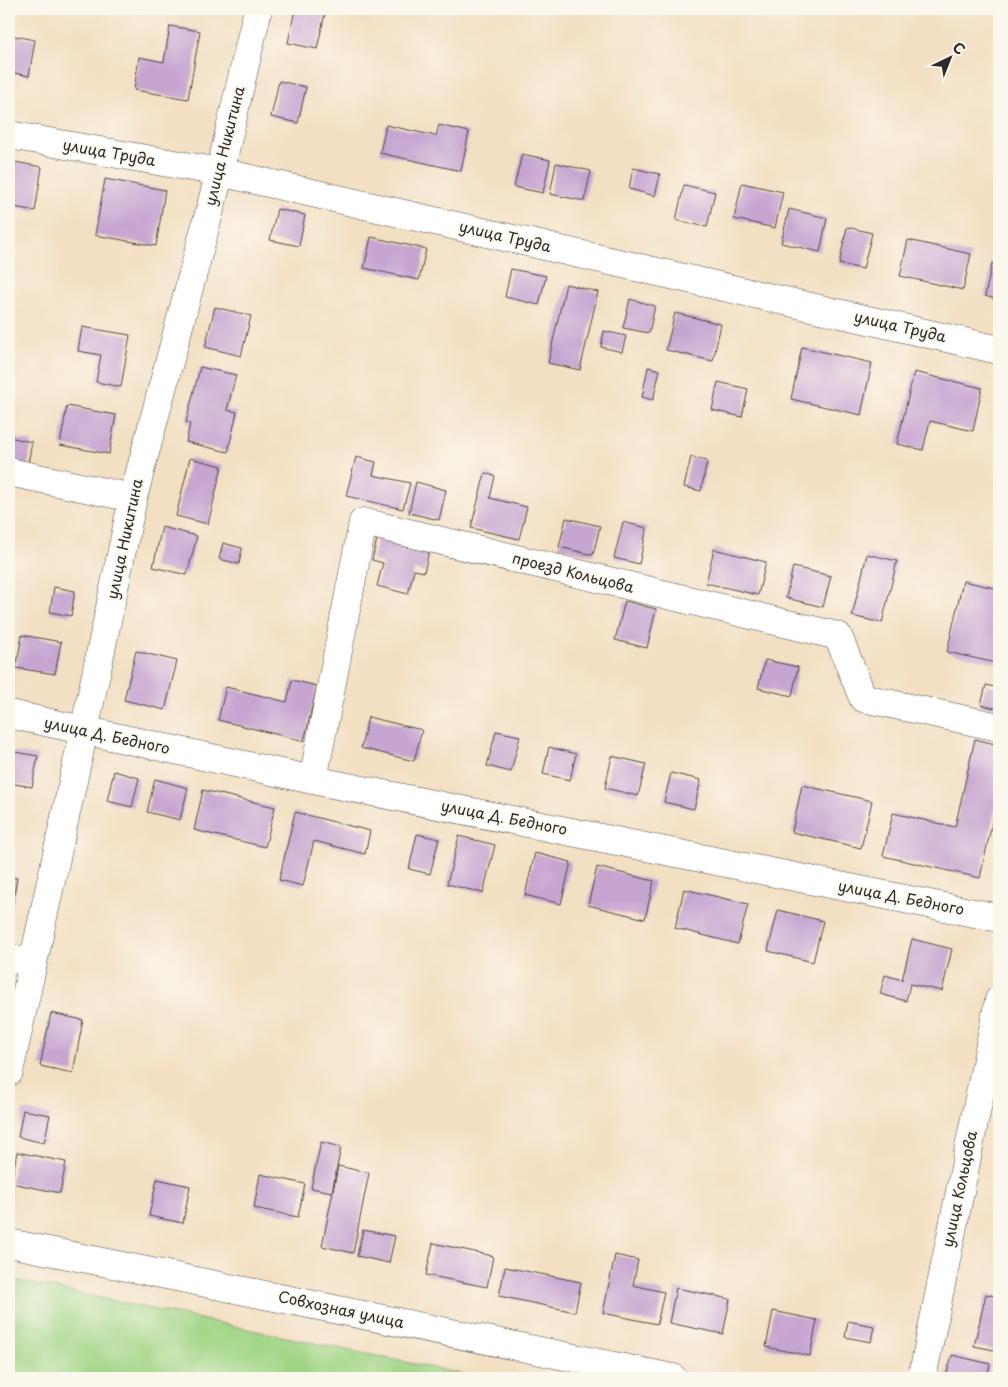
<svg xmlns="http://www.w3.org/2000/svg" width="1008" height="1387" viewBox="0 0 1008 1387" font-family="'Playpen Sans',sans-serif">
  <rect width="100%" height="100%" fill="#fbf7ec"/>
  <filter id="ink" filterUnits="userSpaceOnUse"><feTurbulence type="fractalNoise" baseFrequency=".02" numOctaves="2"/><feDisplacementMap in="SourceGraphic" scale="10" xChannelSelector="R" yChannelSelector="G"/><feConvolveMatrix kernelMatrix="1 2 1 2 8 2 1 2 1" color-interpolation-filters="sRGB"/></filter>
  <filter id="wash" filterUnits="userSpaceOnUse"><feTurbulence type="fractalNoise" baseFrequency=".0096" numOctaves="4" result="noise"/><feDisplacementMap in="SourceGraphic" scale="20" xChannelSelector="R" yChannelSelector="G"/><feGaussianBlur stdDeviation="1.12" result="paint"/><feColorMatrix in="noise" values="0 0 0 0 0 0 0 0 0 0 0 0 0 0 0 0 0 1.4 0 .05"/><feComposite in="paint" operator="in"/></filter>
  <g filter="url(#wash)">
    <rect width="100%" height="100%" fill="#f3dfc2"/>
    <!-- green -->
    <polygon fill="#a1d586" stroke="#668058" points="9,1279 481,1378 9,1378"/>
    <g id="blocks">
      <!-- building -->
      <g fill="#c7a5d1">
        <polygon points="295,9 326,9 317,49 288,43"/>
        <polygon points="170,26 200,31 188,99 134,90 139,57 164,62"/>
        <polygon points="9,35 35,40 29,76 9,72"/>
        <polygon points="279,81 306,87 298,123 271,117"/>
        <polygon points="386,125 436,136 439,125 469,132 461,171 380,153"/>
        <polygon points="522,154 550,160 543,193 514,187"/>
        <polygon points="9,161 42,167 35,211 9,206"/>
        <polygon points="556,163 591,171 584,201 550,194"/>
        <polygon points="633,168 660,174 655,196 629,189"/>
        <polygon points="105,179 165,190 156,246 95,235"/>
        <polygon points="742,183 783,192 775,228 734,219"/>
        <polygon points="684,185 715,192 707,227 676,220"/>
        <polygon points="277,209 305,215 299,246 270,240"/>
        <polygon points="789,209 827,218 820,252 781,243"/>
        <polygon points="847,227 872,233 863,269 839,264"/>
        <polygon points="371,237 426,249 419,280 364,268"/>
        <polygon points="908,240 971,254 963,290 900,276"/>
        <polygon points="992,263 999,265 999,300 985,296"/>
        <polygon points="511,269 546,276 539,305 505,297"/>
        <polygon points="566,284 598,292 580,370 548,363"/>
        <polygon points="630,299 655,306 649,333 623,328"/>
        <polygon points="215,307 251,316 241,356 205,347"/>
        <polygon points="675,313 721,324 713,361 666,350"/>
        <polygon points="82,327 130,335 121,387 96,382 101,355 78,351"/>
        <polygon points="604,331 626,336 622,352 601,347"/>
        <polygon points="802,347 872,363 861,415 791,399"/>
        <polygon points="200,367 236,375 227,410 237,412 228,452 186,442 190,424 186,422"/>
        <polygon points="648,367 660,370 653,400 642,397"/>
        <polygon points="914,372 982,388 973,431 930,421 923,450 897,444"/>
        <polygon points="718,382 748,389 742,417 712,410"/>
        <polygon points="67,406 116,415 109,454 60,445"/>
        <polygon points="9,437 32,442 27,469 9,466"/>
        <polygon points="356,457 376,462 373,475 410,483 403,509 346,496"/>
        <polygon points="691,457 707,461 701,491 684,487"/>
        <polygon points="190,458 222,466 208,524 176,516"/>
        <polygon points="485,473 495,476 490,498 527,507 519,539 471,528"/>
        <polygon points="416,482 446,490 439,520 409,513"/>
        <polygon points="566,518 600,526 593,555 559,547"/>
        <polygon points="623,522 647,528 639,564 614,558"/>
        <polygon points="162,527 197,536 187,575 153,567"/>
        <polygon points="377,539 429,551 424,572 414,570 408,594 377,586 383,563 372,560"/>
        <polygon points="223,543 242,548 239,564 219,559"/>
        <polygon points="714,549 766,562 758,595 706,583"/>
        <polygon points="867,554 897,561 882,623 852,616"/>
        <polygon points="793,567 831,576 823,607 786,598"/>
        <polygon points="963,581 999,589 999,651 996,663 947,652"/>
        <polygon points="54,587 75,591 71,616 50,612"/>
        <polygon points="625,601 656,609 647,648 615,640"/>
        <polygon points="22,635 61,642 55,674 16,668"/>
        <polygon points="136,651 177,661 165,710 124,700"/>
        <polygon points="765,660 798,667 792,696 758,688"/>
        <polygon points="292,680 317,686 304,741 218,720 226,687 287,702"/>
        <polygon points="986,685 999,688 999,709 981,705"/>
        <polygon points="368,717 422,730 414,761 361,748"/>
        <polygon points="496,731 520,736 511,772 487,766"/>
        <polygon points="975,739 999,745 999,791 980,878 883,856 893,813 955,827"/>
        <polygon points="549,747 576,754 570,780 543,774"/>
        <polygon points="9,751 38,756 32,787 9,783"/>
        <polygon points="612,756 646,764 638,796 605,788"/>
        <polygon points="114,771 139,778 132,807 107,801"/>
        <polygon points="671,773 701,780 694,809 664,802"/>
        <polygon points="155,779 188,788 180,820 147,812"/>
        <polygon points="802,785 872,801 861,848 792,832"/>
        <polygon points="203,790 275,807 265,847 194,830"/>
        <polygon points="295,812 370,831 365,854 314,841 303,886 279,880"/>
        <polygon points="417,834 439,839 430,874 409,869"/>
        <polygon points="459,836 495,845 483,893 447,884"/>
        <polygon points="535,853 571,862 561,904 525,895"/>
        <polygon points="597,867 654,881 645,919 588,905"/>
        <polygon points="9,877 17,878 12,907 9,906"/>
        <polygon points="684,889 748,904 738,944 675,928"/>
        <polygon points="778,910 823,921 813,962 768,951"/>
        <polygon points="912,939 952,949 942,991 910,984 906,1001 880,994 885,975 902,980"/>
        <polygon points="51,1013 83,1020 73,1073 40,1066"/>
        <polygon points="23,1110 50,1115 44,1143 18,1137"/>
        <polygon points="321,1142 341,1147 332,1192 311,1188"/>
        <polygon points="17,1152 66,1162 60,1193 11,1183"/>
        <polygon points="338,1166 369,1173 353,1253 322,1246"/>
        <polygon points="260,1174 305,1184 298,1217 254,1208"/>
        <polygon points="157,1179 190,1186 183,1223 149,1216"/>
        <polygon points="363,1230 395,1236 389,1263 357,1256"/>
        <polygon points="433,1243 493,1256 487,1287 426,1275"/>
        <polygon points="615,1255 638,1260 633,1285 664,1292 657,1324 603,1313"/>
        <polygon points="505,1267 581,1282 575,1312 499,1296"/>
        <polygon points="676,1288 730,1299 723,1334 669,1323"/>
        <polygon points="986,1294 999,1297 999,1351 974,1346"/>
        <polygon points="773,1311 817,1320 810,1356 766,1347"/>
        <polygon points="848,1321 874,1326 871,1342 845,1337"/>
        <polygon points="952,1355 990,1364 987,1378 946,1377"/>
      </g>
    </g>
  </g>
  <g filter="url(#ink)">
    <use href="#blocks" fill-opacity="0" stroke="#494642" stroke-width="1"/>
    <g fill="none" stroke-linecap="round" stroke-linejoin="round">
      <!-- minor casing -->
      <g stroke="#494642" stroke-width="29">
        <g id="minor">
          <polyline points="9,135 220,172 999,350"/>
          <polyline points="9,472 133,498"/>
          <polyline points="9,714 313,780 999,918"/>
          <polyline points="313,780 363,522 838,636 863,698 999,727"/>
          <polyline points="9,958 33,963"/>
          <polyline points="9,1072 84,731 133,498 220,172 258,9"/>
          <polyline points="9,1243 673,1378"/>
          <polyline points="922,1378 999,1000"/>
        </g>
      </g>
      <!-- minor -->
      <use href="#minor" stroke="#fff" stroke-width="28"/>
    </g>
  </g>
  <g text-anchor="middle" stroke-width="4" stroke-linejoin="round" paint-order="stroke">
    <!-- street labels -->
    <g font-size="15" fill="#2b2b2b" stroke="#fbf7ec">
      <text transform="translate(225 146) rotate(-76)" y="5">улица Никитина</text>
      <text transform="translate(109 153) rotate(10)" y="5">улица Труда</text>
      <text transform="translate(505 237) rotate(13)" y="5">улица Труда</text>
      <text transform="translate(900 327) rotate(13)" y="5">улица Труда</text>
      <text transform="translate(125 539) rotate(-78)" y="5">улица Никитина</text>
      <text transform="translate(573 573) rotate(14)" y="5">проезд Кольцова</text>
      <text transform="translate(107 736) rotate(12)" y="5">улица Д. Бедного</text>
      <text transform="translate(504 818) rotate(11)" y="5">улица Д. Бедного</text>
      <text transform="translate(901 898) rotate(11)" y="5">улица Д. Бедного</text>
      <text transform="translate(960 1189) rotate(-78)" y="5">улица Кольцова</text>
      <text transform="translate(341 1310) rotate(12)" y="5">Совхозная улица</text>
    </g>
  </g>
  <!-- margin -->
  <rect width="1008" height="1387" fill="none" stroke="#fbf7ec" stroke-width="30"/>
  <!-- north arrow -->
  <g transform="translate(950 58) rotate(43)" stroke="#fbf7ec" stroke-width="4" paint-order="stroke">
  <path d="M0-4L9 19L0 12L-9 19Z" fill="#2b2b2b"/>
  <text y="-8" font-size="14" font-weight="bold" text-anchor="middle" fill="#2b2b2b">С</text>
  </g>
</svg>
